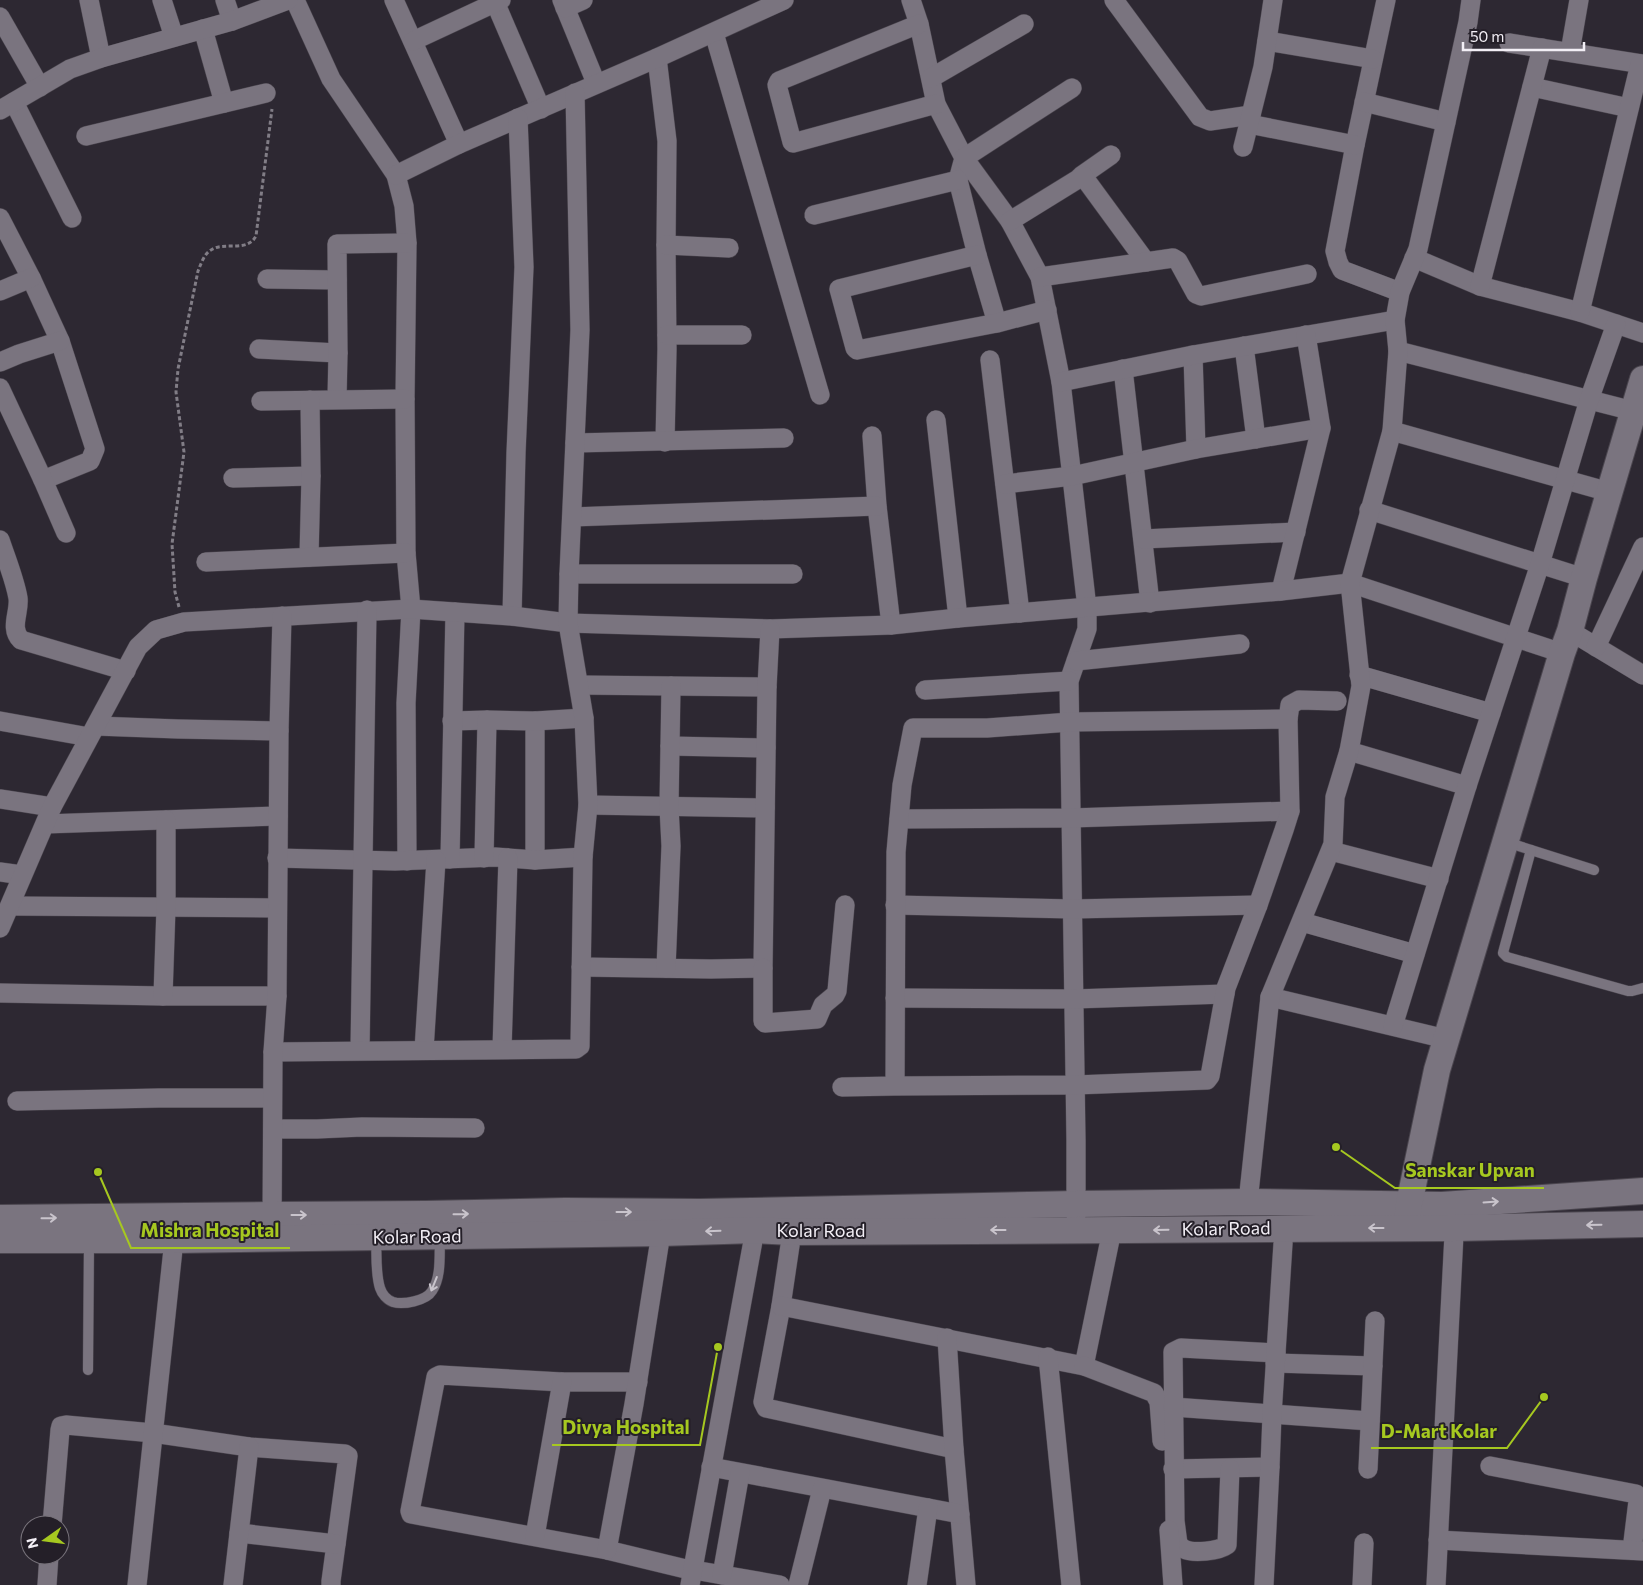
<svg xmlns="http://www.w3.org/2000/svg" width="1643" height="1585" viewBox="0 0 1643 1585" font-family="Commissioner,sans-serif">
  <rect width="100%" height="100%" fill="#2d2832"/>
  <g fill="none" stroke-linecap="round" stroke-linejoin="round">
    <!-- lane casing -->
    <g stroke="#4b464f" stroke-width="11">
      <g id="lane">
        <polyline points="1506,842 1594,870"/>
        <polyline points="1531,850 1504,949 1503,953 1507,957 1628,991 1632,991 1643,988"/>
        <path d="M376,1237C377,1253 375,1272 380,1288C382,1294 387,1300 393,1302C403,1305 426,1301 432,1291C442,1276 439,1254 440,1237"/>
        <polyline points="88,1370 89,1241"/>
      </g>
    </g>
    <!-- street casing -->
    <g stroke="#4b464f" stroke-width="20">
      <g id="street">
        <polyline points="89,0 101,58"/>
        <polyline points="162,0 174,37"/>
        <polyline points="225,0 232,21"/>
        <polyline points="295,0 331,79 396,175 404,206 407,243 405,399 406,553 411,609 406,703 407,861"/>
        <polyline points="394,0 459,144"/>
        <polyline points="562,0 596,83"/>
        <polyline points="911,0 919,24 936,104 964,158 958,180 977,255 997,323"/>
        <polyline points="1114,0 1200,117 1210,121 1251,115"/>
        <polyline points="1386,0 1355,145 1335,251 1338,262 1342,270 1400,292"/>
        <polyline points="495,2 541,109"/>
        <polyline points="565,8 583,0"/>
        <polyline points="0,17 40,87"/>
        <polyline points="919,24 779,81 777,85 792,142 793,143 936,104"/>
        <polyline points="203,29 224,103"/>
        <polyline points="714,33 820,395"/>
        <polyline points="413,41 501,0"/>
        <polyline points="1267,41 1373,59"/>
        <polyline points="1509,43 1643,64"/>
        <polyline points="1570,52 1579,0"/>
        <polyline points="657,58 667,141 666,245 667,349 665,442"/>
        <polyline points="931,78 1024,24"/>
        <polyline points="1532,87 1629,108"/>
        <polyline points="1072,88 964,158 1010,221 1040,277 1061,382 1087,608 1087,629 1069,681 1076,1140 1076,1216"/>
        <polyline points="14,102 72,218"/>
        <polyline points="1364,102 1446,122"/>
        <polyline points="0,110 70,69 101,58 232,21 288,0"/>
        <polyline points="1249,124 1355,145"/>
        <polyline points="86,136 266,93"/>
        <polyline points="1243,147 1263,67 1273,0"/>
        <polyline points="396,175 459,144 657,58 784,0"/>
        <polyline points="1081,176 1111,155"/>
        <polyline points="814,215 958,180"/>
        <polyline points="0,218 31,278 60,341 95,449 90,461 43,480"/>
        <polyline points="1010,221 1083,176 1146,262"/>
        <polyline points="666,245 729,248"/>
        <polyline points="977,255 839,289 855,348 857,350 997,323 1047,310"/>
        <polyline points="1414,258 1480,286 1580,312 1643,333"/>
        <polyline points="1040,277 1173,258 1178,261 1196,294 1201,296 1307,274"/>
        <polyline points="267,279 337,280"/>
        <polyline points="1480,286 1542,48"/>
        <polyline points="0,291 31,278"/>
        <polyline points="1580,312 1640,64"/>
        <polyline points="667,335 742,335"/>
        <polyline points="1244,346 1256,439"/>
        <polyline points="259,349 338,353"/>
        <polyline points="1398,351 1633,411"/>
        <polyline points="1193,355 1196,449"/>
        <polyline points="990,360 1020,613"/>
        <polyline points="0,362 19,354 60,341"/>
        <polyline points="1123,369 1150,603"/>
        <polyline points="1061,382 1193,355 1395,320"/>
        <polyline points="0,388 43,480 66,533"/>
        <polyline points="337,399 338,353 337,244 407,243"/>
        <polyline points="261,401 405,399"/>
        <polyline points="936,420 958,618"/>
        <polyline points="1392,431 1609,492"/>
        <polyline points="872,436 877,506 891,625"/>
        <polyline points="575,443 784,438"/>
        <polyline points="233,478 311,476"/>
        <polyline points="1005,484 1072,476 1196,449 1321,428"/>
        <polyline points="1369,510 1584,578"/>
        <polyline points="572,517 877,506"/>
        <polyline points="1143,539 1296,532"/>
        <path d="M0,540C6,558 15,580 18,598C20,612 9,628 21,640L126,671"/>
        <polyline points="309,557 311,476 310,400"/>
        <polyline points="206,562 406,553"/>
        <polyline points="569,574 793,574"/>
        <polyline points="1281,591 1321,428 1306,335"/>
        <polyline points="512,616 516,453 524,267 518,118"/>
        <polyline points="1570,631 1643,675"/>
        <polyline points="1596,647 1643,547"/>
        <polyline points="1076,661 1240,644"/>
        <polyline points="1359,675 1491,713"/>
        <polyline points="579,685 767,687"/>
        <polyline points="925,690 1069,681"/>
        <polyline points="1288,719 1290,705 1299,700 1337,701"/>
        <polyline points="0,721 89,737"/>
        <polyline points="452,721 487,720"/>
        <polyline points="535,721 535,860"/>
        <polyline points="96,726 178,729 279,731"/>
        <polyline points="670,746 766,748"/>
        <polyline points="1349,751 1467,786"/>
        <polyline points="0,799 52,807"/>
        <polyline points="588,805 765,808"/>
        <polyline points="899,819 1071,818 1290,811"/>
        <polyline points="45,824 278,816"/>
        <polyline points="1331,851 1439,879"/>
        <polyline points="277,858 395,861 495,857 535,860 583,857"/>
        <polyline points="484,858 487,720 535,721 584,718"/>
        <polyline points="450,859 455,612"/>
        <polyline points="0,872 22,875"/>
        <polyline points="895,905 1073,909 1258,905"/>
        <polyline points="10,906 277,908"/>
        <polyline points="1302,922 1415,954"/>
        <polyline points="0,928 52,807 138,647 156,630 184,622 411,609 512,616 568,623 770,629 891,625 958,618 1281,591 1350,583 1562,653"/>
        <polyline points="581,967 711,969 763,968 767,687 770,629"/>
        <polyline points="666,968 671,846 669,807 671,686"/>
        <polyline points="763,968 763,1021 765,1023 817,1019 823,1005 835,995 837,991 845,905"/>
        <polyline points="0,993 163,996 277,996"/>
        <polyline points="163,996 166,908 166,820"/>
        <polyline points="1270,997 1446,1039"/>
        <polyline points="895,998 1074,999 1225,994"/>
        <polyline points="1393,1026 1467,786 1540,564 1589,400 1616,324"/>
        <polyline points="502,1049 508,858"/>
        <polyline points="360,1050 367,610"/>
        <polyline points="424,1050 436,860"/>
        <polyline points="273,1052 576,1049 580,1046 583,857 588,805 584,718 568,623 569,574 580,330 575,93"/>
        <polyline points="842,1087 895,1086 896,852 902,785 913,728 987,728 1070,722 1288,719 1290,811 1284,830 1258,905 1226,988 1210,1076 1207,1080 1075,1085 895,1086"/>
        <polyline points="17,1101 159,1098 272,1098"/>
        <polyline points="273,1129 317,1129 362,1127 475,1128"/>
        <polyline points="1248,1202 1270,997 1333,844 1335,797 1349,751 1361,686 1350,583 1392,431 1398,351 1395,320 1400,292 1418,249 1468,22 1471,0"/>
        <polyline points="272,1228 273,1052 277,996 279,731 282,616"/>
        <polyline points="792,1232 781,1306 763,1402 766,1408 954,1449"/>
        <polyline points="781,1306 1084,1366 1112,1230"/>
        <polyline points="947,1338 954,1449 966,1585"/>
        <polyline points="1048,1357 1071,1585"/>
        <polyline points="1275,1363 1373,1366"/>
        <polyline points="1084,1366 1154,1393 1159,1402 1162,1441"/>
        <polyline points="638,1382 562,1382 440,1375 436,1377 410,1511 411,1514 607,1550 694,1571"/>
        <polyline points="1173,1407 1370,1421"/>
        <polyline points="1490,1466 1636,1494 1638,1501 1632,1550"/>
        <polyline points="711,1467 960,1514"/>
        <polyline points="1173,1469 1270,1467"/>
        <path d="M1230,1469L1227,1545C1219,1551 1193,1554 1184,1549C1182,1548 1180,1546 1178,1544L1175,1521L1173,1352L1181,1348L1276,1353"/>
        <polyline points="1368,1469 1375,1321"/>
        <polyline points="52,1525 60,1430 61,1426 66,1425 153,1433 249,1447 345,1454 348,1456 331,1581 331,1585"/>
        <polyline points="1169,1530 1173,1585"/>
        <polyline points="239,1533 336,1544"/>
        <polyline points="535,1536 562,1382"/>
        <polyline points="1438,1540 1643,1551"/>
        <polyline points="607,1550 634,1404 661,1233"/>
        <polyline points="694,1570 780,1585"/>
        <polyline points="722,1575 740,1473"/>
        <polyline points="47,1585 49,1555"/>
        <polyline points="137,1585 174,1240"/>
        <polyline points="233,1585 249,1447"/>
        <polyline points="690,1585 755,1230"/>
        <polyline points="798,1585 822,1489"/>
        <polyline points="917,1585 928,1508"/>
        <polyline points="1264,1585 1270,1467 1272,1415 1284,1228"/>
        <polyline points="1362,1585 1364,1543"/>
        <polyline points="1436,1585 1455,1215"/>
      </g>
    </g>
    <!-- secondary casing -->
    <g stroke="#4b464f" stroke-width="28">
      <g id="secondary">
        <polyline points="0,1218 272,1215 425,1214 565,1211 700,1212 1076,1204 1248,1202 1442,1205 1643,1191"/>
        <polyline points="1407,1222 1409,1204 1437,1070 1562,653 1570,631 1584,578 1643,379"/>
        <polyline points="0,1240 174,1240 661,1233 755,1230 792,1232 1455,1228 1643,1224"/>
      </g>
    </g>
    <!-- path -->
    <path stroke="#817d86" stroke-width="3" stroke-dasharray="4 2.5" stroke-linecap="butt" d="M179,607L175,592L172,544L184,452L176,392L178,369L198,271C201,264 204,254 211,250C224,241 247,253 256,236L272,109"/>
    <!-- lane -->
    <use href="#lane" stroke="#7a747f" stroke-width="10"/>
    <!-- street -->
    <use href="#street" stroke="#7a747f" stroke-width="19"/>
    <!-- secondary -->
    <use href="#secondary" stroke="#7a747f" stroke-width="26"/>
  </g>
  <!-- one-way arrows -->
  <defs><path id="oneway-shaft" d="M-6 0H5M1.5-3L5.5 0L1.5 3" fill="none" stroke-width="1.6" stroke-linecap="round" stroke-linejoin="round" transform="scale(1.25)"/></defs>
  <g stroke="#c9c4cc">
    <use href="#oneway-shaft" transform="translate(1491 1202) rotate(-4)"/>
    <use href="#oneway-shaft" transform="translate(624 1212)"/>
    <use href="#oneway-shaft" transform="translate(461 1214) rotate(-1)"/>
    <use href="#oneway-shaft" transform="translate(299 1215)"/>
    <use href="#oneway-shaft" transform="translate(49 1218) rotate(-1)"/>
    <use href="#oneway-shaft" transform="translate(1594 1225) rotate(179)"/>
    <use href="#oneway-shaft" transform="translate(1376 1228) rotate(180)"/>
    <use href="#oneway-shaft" transform="translate(998 1230) rotate(180)"/>
    <use href="#oneway-shaft" transform="translate(1161 1230) rotate(179)"/>
    <use href="#oneway-shaft" transform="translate(713 1231) rotate(178)"/>
    <use href="#oneway-shaft" transform="translate(434 1284) rotate(112)"/>
  </g>
  <g text-anchor="middle" stroke-width="4" stroke-linejoin="round" paint-order="stroke">
    <!-- street labels -->
    <g font-size="18" fill="#f3eff6" stroke="#241f28">
      <text transform="translate(1226 1229) rotate(-1)" y="6">Kolar Road</text>
      <text x="821" y="1237">Kolar Road</text>
      <text transform="translate(417 1237) rotate(-1)" y="6">Kolar Road</text>
    </g>
  </g>
  <!-- callouts -->
  <path fill="none" stroke="#a6c820" stroke-width="2" d="M1336 1147L1395 1188H1544M98 1172L131 1248H290M718 1347L700 1445H552M1544 1397L1507 1448H1371"/>
  <g fill="#a6c820" stroke="#241f28" stroke-width="2">
    <circle cx="1336" cy="1147" r="5"/>
    <circle cx="98" cy="1172" r="5"/>
    <circle cx="718" cy="1347" r="5"/>
    <circle cx="1544" cy="1397" r="5"/>
  </g>
  <g font-size="19" text-anchor="middle" font-weight="bold" fill="#a6c820" stroke="#241f28" stroke-width="4" stroke-linejoin="round" paint-order="stroke">
    <text x="1470" y="1177">Sanskar Upvan</text>
    <text x="210" y="1237">Mishra Hospital</text>
    <text x="626" y="1434">Divya Hospital</text>
    <text x="1439" y="1438">D-Mart Kolar</text>
  </g>
  <!-- north arrow -->
  <g transform="translate(45 1540) rotate(256)"><circle r="24" fill="#241f28" stroke="#77727a"/>
  <path d="M0-4L9 19L0 12L-9 19Z" fill="#a6c820"/>
  <text y="-8" font-size="14" font-weight="bold" text-anchor="middle" fill="#f3eff6">N</text>
  </g>
  <!-- scale -->
  <path d="M1463 42v8h121v-8" fill="none" stroke="#f3eff6" stroke-width="2.5"/>
  <text x="1470" y="42" font-size="15" fill="#f3eff6" stroke="#241f28" stroke-width="4" paint-order="stroke">50 m</text>
</svg>
